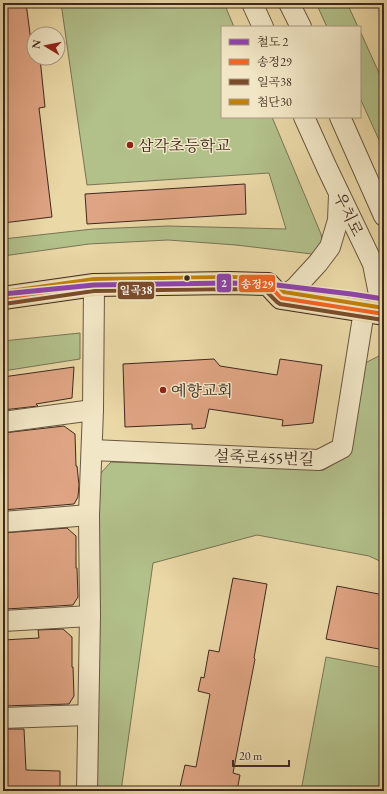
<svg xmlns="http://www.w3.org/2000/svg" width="387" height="794" viewBox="0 0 387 794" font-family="'EB Garamond','Noto Serif KR',serif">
  <rect width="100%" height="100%" fill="#ead8a6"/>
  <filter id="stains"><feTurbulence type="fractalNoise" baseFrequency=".005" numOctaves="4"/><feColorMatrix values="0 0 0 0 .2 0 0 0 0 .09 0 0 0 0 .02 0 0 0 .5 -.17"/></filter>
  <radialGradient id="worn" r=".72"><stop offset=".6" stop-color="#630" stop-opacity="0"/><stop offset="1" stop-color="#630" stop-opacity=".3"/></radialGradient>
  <!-- green -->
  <g fill="#b2c08a" stroke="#787456">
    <polygon points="61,3 224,3 234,27 222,27 222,117 272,117 321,234 324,252 312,254 236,245 168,240 89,244 3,256 3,239 93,229 168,226 286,229 269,173 87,185"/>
    <polygon points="316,3 347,3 358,27 327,27"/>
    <polygon points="360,31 384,84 384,151 360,98"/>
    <polygon points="80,333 80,359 3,371 3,341"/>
    <polygon points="379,356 384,357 384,563 369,556 257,535 153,563 121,791 94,791 100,474 111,462 324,470 350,453 365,363"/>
    <polygon points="326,657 384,668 384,791 301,791"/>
  </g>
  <!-- building -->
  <g fill="#dfa483" stroke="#3f2921">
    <polygon points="3,3 26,3 32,49 34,49 34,58 40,58 45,107 39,108 52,217 3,223"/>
    <polygon points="245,184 246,214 87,224 85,194"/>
    <polygon points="214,359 220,366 277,375 280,359 322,365 313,423 282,426 283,420 209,409 205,428 192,429 192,424 125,427 123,364"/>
    <polygon points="74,367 72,398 36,404 38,406 3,410 3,377"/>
    <polygon points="64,426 75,434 76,466 77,466 79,485 78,497 74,504 3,510 3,433"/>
    <polygon points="67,528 76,536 76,568 77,568 78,597 73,605 6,609 3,564 3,533"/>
    <polygon points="233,578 267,584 254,658 255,659 233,773 240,775 237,791 179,791 185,765 196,767 210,694 198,691 201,677 204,678 209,650 219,652"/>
    <polygon points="337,586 384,595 384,650 326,639"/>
    <polygon points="63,629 72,637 72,667 73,667 74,696 69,704 3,706 3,640 39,638 38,630"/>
    <polygon points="3,729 24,729 26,770 60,771 60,791 3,791"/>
  </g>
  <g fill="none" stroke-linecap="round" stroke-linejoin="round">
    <!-- minor casing -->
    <g stroke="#6a5542" stroke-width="22">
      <g id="minor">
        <polyline points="252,3 263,27"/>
        <polyline points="289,3 301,27"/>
        <polyline points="304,117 327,168 373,264 383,314"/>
        <polyline points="340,117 384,216"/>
        <polyline points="281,298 295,288 318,263 330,247 338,220 339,195"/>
        <polyline points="3,422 93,410"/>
        <polyline points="92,450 319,460 342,448 364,311"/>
        <polyline points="3,522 89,515"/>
        <polyline points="3,621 90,616"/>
        <polyline points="3,718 88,715"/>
        <polyline points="87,791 90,616 89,515 93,410 94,285"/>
      </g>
    </g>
    <!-- major casing -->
    <g stroke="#3f2921" stroke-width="24">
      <polyline id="major" points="3,298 94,285 230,283 268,284 281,298 384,314"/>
    </g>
    <!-- minor -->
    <use href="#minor" stroke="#f1e6c5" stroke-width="20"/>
    <!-- major -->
    <use href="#major" stroke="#ead8a6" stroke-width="22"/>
    <!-- bus-1 casing -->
    <g stroke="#f1e6c5" stroke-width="7">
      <polyline id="bus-1" points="3,298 94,285 230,283 268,284 281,298 384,314"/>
    </g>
    <!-- bus-2 casing -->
    <g stroke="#f1e6c5" stroke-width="7">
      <polyline id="bus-2" points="4,304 94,291 230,289 265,290 277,302 280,304 383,320"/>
    </g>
    <!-- bus-3 casing -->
    <g stroke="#f1e6c5" stroke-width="7">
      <polyline id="bus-3" points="3,292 94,279 230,277 268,278 272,280 284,292 384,308"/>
    </g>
    <!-- bus-1 -->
    <use href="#bus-1" stroke="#f26522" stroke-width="4"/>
    <!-- bus-2 -->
    <use href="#bus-2" stroke="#7a4b2a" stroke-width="4"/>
    <!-- bus-3 -->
    <use href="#bus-3" stroke="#c0800a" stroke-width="4"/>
    <!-- rail-1 casing -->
    <g stroke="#f1e6c5" stroke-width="8">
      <polyline id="rail-1" points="3,294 94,285 230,283 268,284 351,294 384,299"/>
    </g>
    <!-- rail-1 -->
    <use href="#rail-1" stroke="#8e44ad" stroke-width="5"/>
  </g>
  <!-- markers -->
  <g fill="#8f2418" stroke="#f1e6c5" stroke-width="1.5">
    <circle cx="130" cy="145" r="4"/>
    <circle cx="163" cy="390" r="4"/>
  </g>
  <circle fill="#3f2921" stroke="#f1e6c5" stroke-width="1.5" cx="187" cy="278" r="3.5"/>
  <g text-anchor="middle" stroke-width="3" stroke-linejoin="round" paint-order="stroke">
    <!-- poi labels -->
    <g font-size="16" fill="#3f2921" stroke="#f1e6c5" text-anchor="start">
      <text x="138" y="151">삼각초등학교</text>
      <text x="171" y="396">예향교회</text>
    </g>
    <!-- street labels -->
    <g font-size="16" fill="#3f2921" stroke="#f1e6c5">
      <text transform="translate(349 214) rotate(64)" y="6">우치로</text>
      <text transform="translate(264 457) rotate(2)" y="6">설죽로455번길</text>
    </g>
  </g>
  <g stroke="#f1e6c5" stroke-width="1.5">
    <rect x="216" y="273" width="16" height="20" rx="4" fill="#8e44ad"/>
    <rect x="238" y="274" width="38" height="19" rx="4" fill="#f26522"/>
    <rect x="117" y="281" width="38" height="19" rx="4" fill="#7a4b2a"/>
  </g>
  <g font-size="11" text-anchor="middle" font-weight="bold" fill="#fff">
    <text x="224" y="287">2</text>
    <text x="257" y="288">송정29</text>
    <text x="136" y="294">일곡38</text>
  </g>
  <!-- margin -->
  <rect width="387" height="794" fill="none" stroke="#ead8a6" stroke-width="16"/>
  <rect x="4" y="4" width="379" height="786" fill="none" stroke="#3f2921" stroke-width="2"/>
  <rect x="8" y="8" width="371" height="778" fill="none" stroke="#3f2921"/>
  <!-- legend -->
  <rect x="221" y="26" width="140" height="92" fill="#f1e6c5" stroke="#aa9a83"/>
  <rect x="229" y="39" width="20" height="6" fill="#8e44ad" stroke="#aa9a83"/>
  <text x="257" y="46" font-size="12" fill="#3f2921">철도 2</text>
  <rect x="229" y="59" width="20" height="6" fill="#f26522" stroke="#aa9a83"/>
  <text x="257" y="66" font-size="12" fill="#3f2921">송정29</text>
  <rect x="229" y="79" width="20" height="6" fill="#7a4b2a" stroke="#aa9a83"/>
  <text x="257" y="86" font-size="12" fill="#3f2921">일곡38</text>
  <rect x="229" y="99" width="20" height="6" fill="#c0800a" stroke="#aa9a83"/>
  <text x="257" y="106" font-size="12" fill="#3f2921">첨단30</text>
  <!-- north arrow -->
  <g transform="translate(46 46) rotate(280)"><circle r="19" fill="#f1e6c5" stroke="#aa9a83"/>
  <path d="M0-3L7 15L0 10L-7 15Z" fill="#8f2418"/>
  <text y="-6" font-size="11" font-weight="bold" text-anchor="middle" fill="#3f2921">N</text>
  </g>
  <!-- scale -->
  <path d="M233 760v6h56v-6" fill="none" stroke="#3f2921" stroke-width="2"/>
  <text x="239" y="760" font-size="12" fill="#3f2921" stroke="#f1e6c5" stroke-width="3" paint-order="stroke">20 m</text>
  <rect width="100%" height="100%" filter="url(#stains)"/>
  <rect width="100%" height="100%" fill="url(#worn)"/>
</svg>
